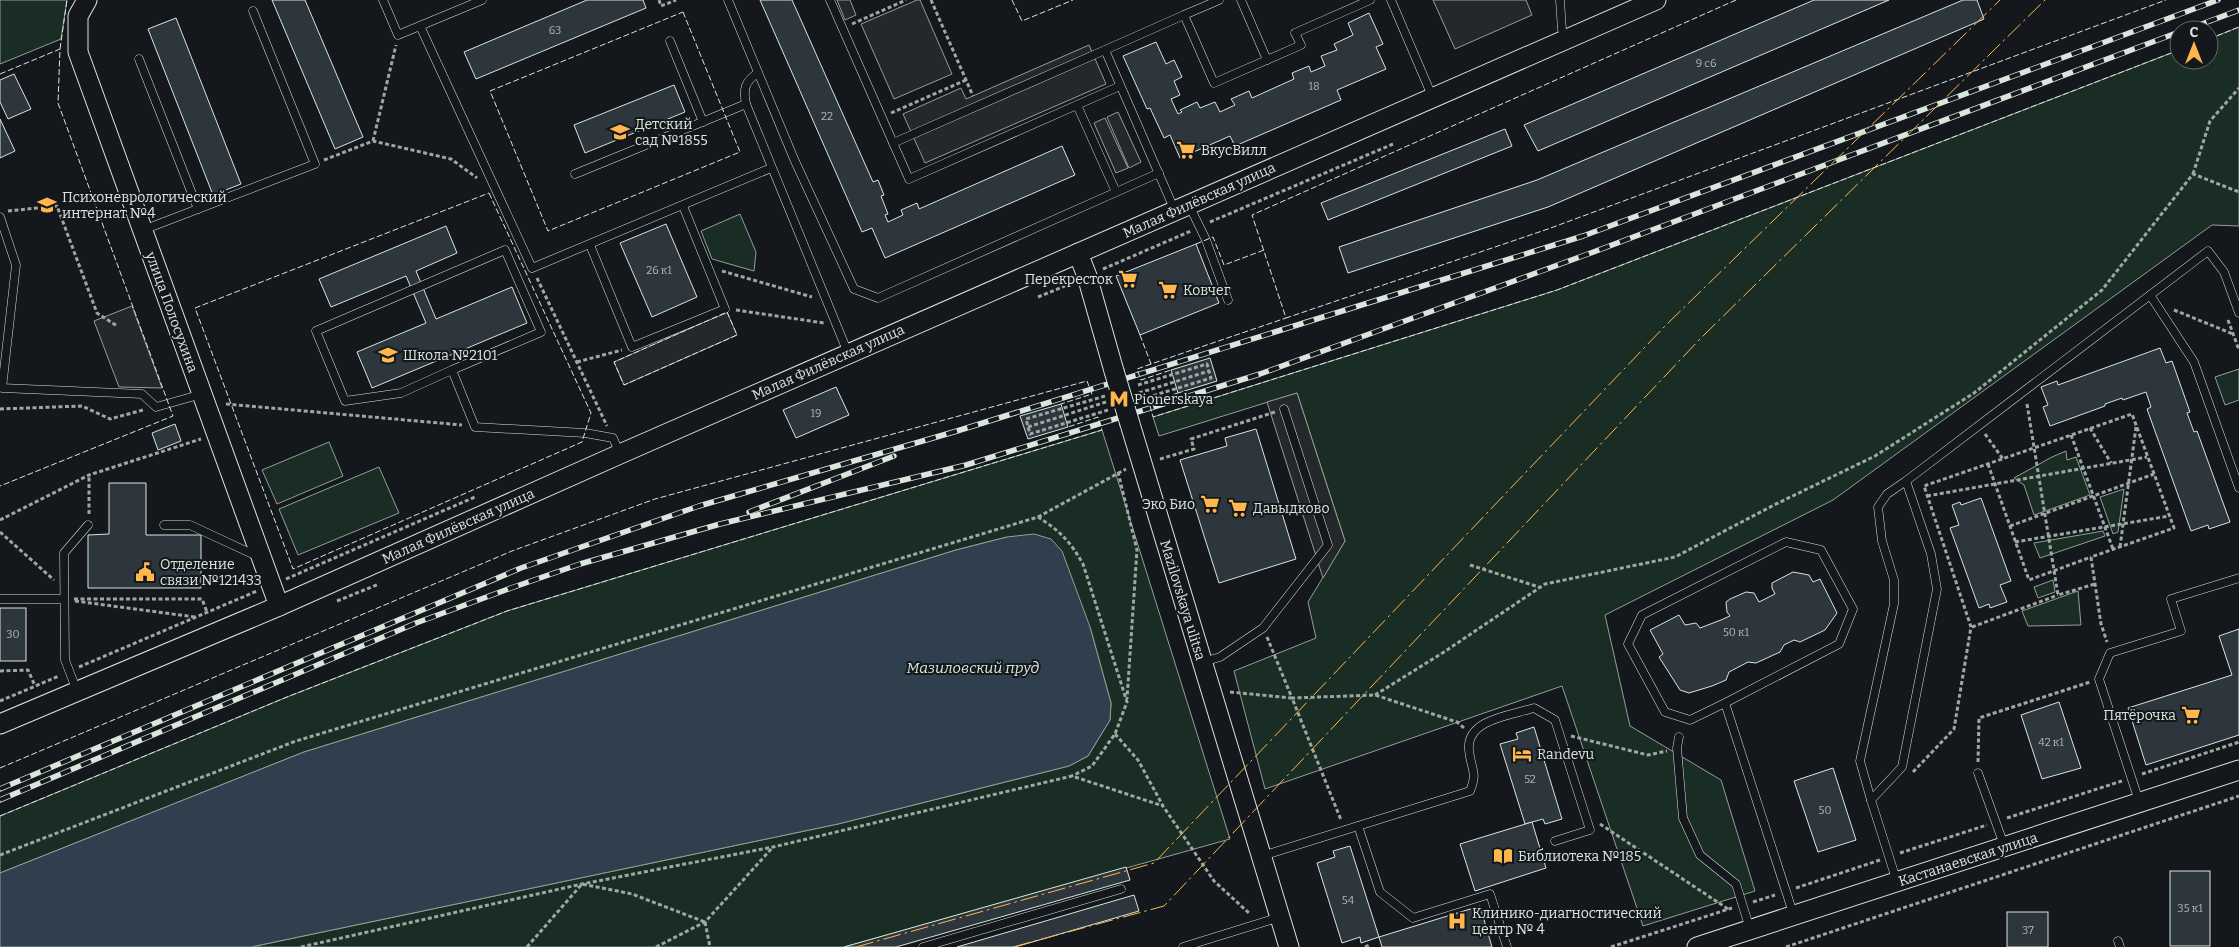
<svg xmlns="http://www.w3.org/2000/svg" width="2239" height="947" viewBox="0 0 2239 947" font-family="Bitter,serif">
  <rect width="100%" height="100%" fill="#14181c"/>
  <!-- green -->
  <g fill="#1a2d24" stroke="#939e99">
    <polygon points="0,0 67,0 61,39 0,64"/>
    <polygon points="2239,27 2239,226 2212,225 1833,500 1605,615 1630,726 1721,780 1755,891 1643,926 1562,686 1265,789 1234,671 1316,638 1308,602 1345,541 1297,393 1159,436 1153,417 1557,290 2179,50 2179,60 2209,60 2209,39"/>
    <polygon points="740,214 756,252 754,271 712,259 701,231"/>
    <polygon points="2239,369 2239,400 2225,405 2215,377"/>
    <polygon points="1102,430 1230,839 844,947 251,947 838,824 1069,766 1088,756 1110,720 1111,703 1090,627 1007,537 956,550 304,752 0,873 0,816 287,697 507,611"/>
    <polygon points="329,442 343,476 277,504 262,470"/>
    <polygon points="2066,451 2067,460 2076,457 2090,495 2034,515 2024,485 2014,478 2052,457"/>
    <polygon points="379,467 399,513 298,555 279,509"/>
    <polygon points="2124,489 2118,532 2113,534 2100,497"/>
    <polygon points="2103,531 2105,536 2040,558 2034,543"/>
    <polygon points="2053,580 2055,592 2038,598 2034,587"/>
    <polygon points="2078,591 2081,625 2028,626 2022,611"/>
  </g>
  <!-- parking -->
  <g fill="#24282b" stroke="#939e99">
    <polygon points="837,0 850,0 856,15 845,20"/>
    <polygon points="917,0 920,0 952,74 894,99 861,24"/>
    <polygon points="1433,0 1526,0 1532,15 1455,49"/>
    <polygon points="1089,45 1106,84 925,163 903,114 961,88 966,99"/>
    <polygon points="1118,112 1141,162 1129,168 1107,117"/>
    <polygon points="1105,118 1128,168 1116,173 1094,123"/>
    <polygon points="132,306 162,388 119,387 94,321"/>
    <polygon points="727,312 737,335 624,385 614,362"/>
    <polygon points="1297,393 1345,541 1323,578 1267,402"/>
  </g>
  <!-- water -->
  <polygon fill="#2f3f4d" stroke="#939e99" points="1034,534 1051,539 1062,551 1090,627 1111,703 1110,720 1088,756 1069,766 838,824 251,947 0,947 0,873 304,752 956,550 1007,537"/>
  <!-- building -->
  <g fill="#2c363c" stroke="#d8e6dc">
    <polygon points="272,0 305,0 363,137 335,149"/>
    <polygon points="587,0 643,0 646,8 476,79 464,52"/>
    <polygon points="760,0 792,0 873,182 878,180 884,195 881,196 888,214 885,215 888,222 903,215 901,210 917,203 919,209 1062,146 1075,175 885,258 872,228 862,232"/>
    <polygon points="1814,0 1889,0 1538,151 1524,125"/>
    <polygon points="1963,0 1977,0 1984,19 1548,207 1348,273 1339,247 1537,180"/>
    <polygon points="1369,13 1383,44 1376,47 1386,69 1337,90 1341,100 1235,146 1230,136 1180,158 1170,135 1164,138 1150,108 1147,109 1123,56 1156,42 1166,64 1174,60 1182,77 1174,81 1180,95 1171,99 1178,114 1182,112 1180,110 1197,102 1200,108 1215,102 1220,112 1235,105 1231,99 1249,91 1252,98 1294,79 1292,73 1309,66 1311,72 1325,66 1321,56 1337,50 1334,44 1353,35 1348,23"/>
    <polygon points="176,18 241,184 213,195 148,29"/>
    <polygon points="14,74 31,109 8,119 0,102 0,80"/>
    <polygon points="674,85 685,112 585,153 574,125"/>
    <polygon points="0,119 15,151 0,158"/>
    <polygon points="1505,129 1512,146 1328,220 1321,203"/>
    <polygon points="666,224 697,297 652,317 620,243"/>
    <polygon points="446,226 457,253 416,271 436,319 512,287 527,323 372,388 357,352 426,323 406,276 331,307 319,279"/>
    <polygon points="1196,244 1219,303 1140,335 1116,276"/>
    <polygon points="2160,348 2166,363 2172,361 2190,412 2187,413 2194,432 2197,431 2230,522 2209,529 2208,525 2191,531 2147,409 2151,407 2146,392 2123,400 2122,398 2105,404 2105,406 2050,426 2043,407 2048,405 2041,387 2057,381 2058,385"/>
    <polygon points="1210,358 1217,381 1178,393 1171,370"/>
    <polygon points="836,387 849,415 796,438 783,410"/>
    <polygon points="1061,404 1068,427 1028,439 1020,416"/>
    <polygon points="175,424 181,441 158,450 152,433"/>
    <polygon points="1256,429 1296,559 1219,583 1180,460 1227,446 1225,438"/>
    <polygon points="109,483 146,483 146,535 201,535 201,588 88,588 88,535 109,534"/>
    <polygon points="1981,498 2011,581 2000,585 2007,602 1990,608 1989,604 1979,608 1950,528 1959,525 1952,505 1960,502 1961,505"/>
    <polygon points="1793,572 1809,575 1813,582 1820,579 1837,613 1825,630 1800,642 1794,640 1784,645 1780,652 1756,663 1748,662 1729,672 1726,680 1712,686 1689,693 1680,690 1659,657 1663,654 1650,630 1679,615 1685,625 1696,623 1700,628 1721,620 1730,616 1727,612 1726,602 1730,599 1746,592 1754,593 1759,602 1775,594 1772,588 1772,583"/>
    <rect x="0" y="608" width="26" height="53"/>
    <polygon points="2239,629 2239,735 2146,765 2128,708 2232,675 2219,636"/>
    <polygon points="2059,702 2081,768 2042,779 2021,715"/>
    <polygon points="1534,727 1562,819 1545,824 1543,819 1525,824 1500,744 1518,739 1516,733"/>
    <polygon points="1833,768 1856,840 1818,852 1794,781"/>
    <polygon points="1532,822 1546,868 1475,891 1460,844"/>
    <polygon points="1350,846 1379,937 1361,943 1360,937 1342,943 1317,863 1335,857 1333,851"/>
    <polygon points="1126,867 1130,880 896,947 844,947"/>
    <rect x="2170" y="871" width="40" height="75"/>
    <polygon points="1134,895 1139,911 1015,947 957,947"/>
    <polygon points="1480,906 1492,947 1382,947 1379,937"/>
    <rect x="2007" y="912" width="41" height="35"/>
  </g>
  <g fill="none" stroke-linecap="round" stroke-linejoin="round">
    <!-- service casing -->
    <g stroke="#d8e6dc" stroke-width="9">
      <g id="service">
        <polyline points="383,0 398,35 482,0"/>
        <polyline points="728,0 794,159 854,289 878,298 1159,173"/>
        <polyline points="830,0 909,179 1120,86"/>
        <polyline points="1241,0 1267,60"/>
        <polyline points="1391,0 1432,96"/>
        <polyline points="1560,0 1562,30 1566,39"/>
        <polyline points="1184,15 1219,0"/>
        <polyline points="420,26 532,268 771,168"/>
        <polyline points="670,41 703,122"/>
        <polyline points="139,59 198,209"/>
        <path d="M758,73C745,81 743,89 746,104L848,353"/>
        <polyline points="1077,105 1116,192"/>
        <polyline points="893,143 1105,50"/>
        <polyline points="575,174 746,104"/>
        <polyline points="1189,205 1206,240 1228,300"/>
        <polyline points="1175,211 1105,50 1184,15 1214,83 1301,45 1295,33 1370,0"/>
        <polyline points="0,217 16,265 2,388 142,394 156,407 202,394"/>
        <polyline points="143,230 315,164 253,11"/>
        <polyline points="590,245 632,347 725,309 683,206"/>
        <polyline points="2150,295 2194,362 2239,488"/>
        <polyline points="452,370 541,332 505,250 316,331 345,401 401,393 452,370 475,427 585,433 613,438 620,454"/>
        <polyline points="164,525 190,525 259,557"/>
        <polyline points="0,599 64,599"/>
        <polyline points="1203,662 1220,657 1263,628 1328,545 1284,409"/>
        <polyline points="77,691 65,660 64,553 88,525"/>
        <polyline points="1725,703 1839,644 1853,609 1821,550 1786,542 1642,615 1628,644 1665,712 1690,720 1725,703 1794,916"/>
        <polyline points="1679,737 1677,748 1683,818 1700,855 1736,884 1750,929"/>
        <polyline points="1978,773 2004,845"/>
        <polyline points="1871,800 1860,761 1894,604 1894,580 1882,541 1878,507 1887,494 1906,481"/>
        <polyline points="2139,801 2099,679 2110,653 2181,631 2171,599 2239,578"/>
        <polyline points="1358,826 1380,892 1413,918 1490,894 1507,947"/>
        <path d="M1262,856L1470,791C1478,772 1471,770 1469,750C1466,719 1512,715 1534,708L1555,720L1590,830L1555,841"/>
        <polyline points="1897,882 1871,800 1902,767 1937,589 1931,554 1906,481 2208,251 2224,272 2239,313"/>
        <polyline points="2118,941 2120,947"/>
        <polyline points="923,947 1121,889"/>
        <polyline points="1183,947 1280,917"/>
      </g>
    </g>
    <!-- tertiary casing -->
    <g stroke="#d8e6dc" stroke-width="21">
      <g id="tertiary">
        <polyline points="87,0 78,16 78,52 279,606"/>
        <polyline points="1078,253 1087,276 1114,371"/>
        <polyline points="1130,424 1289,947"/>
        <polyline points="0,724 279,606 620,454 1656,0"/>
        <polyline points="1697,947 2239,770"/>
      </g>
    </g>
    <!-- path -->
    <g stroke="#9da8a2" stroke-width="3" stroke-dasharray="4 2.5" stroke-linecap="butt">
      <polyline points="659,0 661,6 676,0"/>
      <polyline points="931,0 973,96"/>
      <polyline points="852,24 906,0"/>
      <polyline points="891,113 966,80"/>
      <polyline points="373,141 396,45"/>
      <polyline points="324,160 373,141 451,159 477,178"/>
      <polyline points="2193,174 2210,121 2239,88"/>
      <polyline points="8,211 57,206 97,313 117,326"/>
      <polyline points="1210,222 1393,144"/>
      <polyline points="1103,269 1191,231"/>
      <polyline points="722,271 812,297"/>
      <polyline points="537,278 607,426"/>
      <polyline points="1038,297 1072,283"/>
      <polyline points="736,310 824,323"/>
      <polyline points="2174,310 2233,334"/>
      <polyline points="2228,320 2239,350"/>
      <polyline points="577,362 622,350"/>
      <polyline points="1138,385 1207,364 1211,378 1142,399"/>
      <polyline points="1139,393 1209,371"/>
      <polyline points="1105,396 1026,419 1030,434 1108,410"/>
      <polyline points="226,404 462,425"/>
      <polyline points="2027,404 2058,595 2095,584"/>
      <polyline points="0,409 82,406 110,419 143,410"/>
      <polyline points="1028,427 1106,402"/>
      <polyline points="2090,428 2111,463"/>
      <polyline points="1985,434 2003,459"/>
      <polyline points="2071,435 2113,549"/>
      <polyline points="1160,459 1194,449 1191,439 1275,412"/>
      <polyline points="1988,464 2029,580 2091,557"/>
      <polyline points="1118,472 1137,550 1127,699"/>
      <polyline points="1927,496 2147,457"/>
      <polyline points="89,514 89,475"/>
      <polyline points="1038,517 1126,469"/>
      <polyline points="0,520 89,475 201,439"/>
      <polyline points="2010,526 2154,474"/>
      <polyline points="0,532 54,580"/>
      <polyline points="2015,542 2169,516"/>
      <polyline points="2120,547 2136,427"/>
      <polyline points="1470,565 1539,587"/>
      <polyline points="286,579 475,497"/>
      <polyline points="74,599 202,599 207,612"/>
      <polyline points="75,601 195,617"/>
      <polyline points="337,601 379,584"/>
      <polyline points="1972,627 2058,595"/>
      <polyline points="1267,637 1292,698 1375,695 1457,722 1464,728"/>
      <polyline points="79,667 257,591"/>
      <polyline points="0,671 28,670 35,686"/>
      <polyline points="1230,692 1292,698 1341,820"/>
      <polyline points="1375,695 1444,652 1545,584 1675,557 1774,505 1875,456 1974,393 2102,290 2193,174 2239,192"/>
      <polyline points="0,701 59,676"/>
      <polyline points="1115,734 1138,760 1163,806 1214,881 1250,914"/>
      <polyline points="1571,736 1648,755 1667,751"/>
      <polyline points="1978,762 1979,718 2090,682"/>
      <polyline points="1913,772 1954,729 1971,627 1924,486 2132,414 2174,528 2091,557 2101,624 2107,642"/>
      <polyline points="2142,774 2239,742"/>
      <polyline points="2007,818 2122,781"/>
      <polyline points="1600,824 1728,909"/>
      <polyline points="1900,853 1987,825"/>
      <path d="M0,855L296,741L1038,517C1060,531 1070,541 1083,564L1127,702L1115,734L1092,766L1072,776"/>
      <polyline points="1796,888 1880,860"/>
      <polyline points="1753,902 1775,895"/>
      <polyline points="705,922 710,947"/>
      <polyline points="301,947 582,884 773,847 1072,776 1163,806"/>
      <polyline points="527,947 582,884 632,894 705,922"/>
      <polyline points="656,947 705,922 773,847"/>
      <polyline points="1365,947 1370,945"/>
      <polyline points="1611,947 1732,908"/>
      <polyline points="1786,947 2239,796"/>
    </g>
    <!-- service -->
    <use href="#service" stroke="#14181c" stroke-width="8"/>
    <!-- tertiary -->
    <use href="#tertiary" stroke="#14181c" stroke-width="19"/>
    <!-- rail casing -->
    <g stroke="#d8e6dc" stroke-width="5.5">
      <g id="rail">
        <polyline points="2186,30 2239,10"/>
        <polyline points="749,512 894,456"/>
        <polyline points="0,789 521,568 699,506 957,431 1583,236 2218,0"/>
        <polyline points="0,800 416,623 511,588 580,564 720,524 966,465 1260,374 1588,254 2179,32"/>
      </g>
    </g>
    <!-- rail -->
    <use href="#rail" stroke="#14181c" stroke-width="4" stroke-dasharray="11" stroke-linecap="butt"/>
    <!-- tertiary-bridge casing -->
    <g stroke="#d8e6dc" stroke-width="21" stroke-linecap="butt">
      <polyline id="tertiary-bridge" points="1114,371 1130,424"/>
    </g>
    <!-- tertiary-bridge -->
    <use href="#tertiary-bridge" stroke="#14181c" stroke-width="19"/>
    <!-- fence -->
    <g stroke="#d8e6dc" stroke-width="1" stroke-dasharray="6 2.5" stroke-linecap="butt">
      <polyline points="1012,0 1022,21 1073,0"/>
      <polyline points="1736,0 1252,215 1286,318 1548,229 2166,0"/>
      <polygon points="683,12 740,152 548,231 490,91"/>
      <polyline points="2209,39 2239,27"/>
      <polyline points="60,49 67,0"/>
      <polyline points="0,74 60,49 58,103 173,416 0,486"/>
      <polygon points="489,193 591,413 582,442 293,569 195,308"/>
      <polyline points="1196,244 1213,237 1224,265 1264,250"/>
      <polygon points="727,312 737,335 624,385 614,362"/>
      <polyline points="1140,335 1151,364 1286,318"/>
      <polyline points="1151,364 1137,369 1141,380 1171,370"/>
      <polyline points="1178,393 1149,402 1153,417 1557,290 2179,50"/>
      <polyline points="0,768 512,551 655,499 1087,381 1092,394 1061,404"/>
      <polyline points="0,816 287,697 507,611 1102,430 1098,417 1068,427"/>
    </g>
    <!-- power -->
    <g stroke="#ffb74d" stroke-width="1" stroke-dasharray="18 4 2.5 4" stroke-linecap="butt">
      <polyline points="856,947 1154,863 1665,326 2000,0"/>
      <polyline points="1013,947 1164,906 1700,339 2045,0"/>
    </g>
  </g>
  <!-- icons -->
  <defs>
    <g id="school-bare" transform="scale(1.5)"><path d="M0-5L7-2L0 1L-7-2ZM-4 1L0 2.5L4 1V4Q0 6-4 4Z" fill="#ffb74d" stroke="#14181c" stroke-width="2.5" paint-order="stroke"/></g>
    <g id="supermarket-bare" transform="scale(1.5)"><path d="M-6-5.5h2.5l.6 2H6L4.5 2H-2.5L-4.4-4H-6ZM-1.5 3.2a1.3 1.3 0 1 0 .1 0ZM3 3.2a1.3 1.3 0 1 0 .1 0Z" fill="#ffb74d" stroke="#14181c" stroke-width="2.5" paint-order="stroke"/></g>
    <g id="metro-bare" transform="scale(1.5)"><path d="M-5.5 5V-5H-3L0 0L3-5H5.5V5H3V-.5L0 4L-3-.5V5Z" fill="#ffb74d" stroke="#14181c" stroke-width="2.5" paint-order="stroke"/></g>
    <g id="civic-bare" transform="scale(1.5)"><path d="M-.6-6.5H3V-4.5H.6V-3L4-1V1h2V6H-6V1h2V-1L-.6-3ZM-1.2 2.5V6h2.4V2.5Z" fill="#ffb74d" stroke="#14181c" stroke-width="2.5" paint-order="stroke"/></g>
    <g id="hotel-bare" transform="scale(1.5)"><path d="M-6-4.5h1.5V1H6V5H4.5V3h-9V5H-6ZM-4 0a1.8 1.8 0 1 1 3.6 0ZM.5 0V-2.5h3Q6-2.5 6 0Z" fill="#ffb74d" stroke="#14181c" stroke-width="2.5" paint-order="stroke"/></g>
    <g id="library-bare" transform="scale(1.5)"><path d="M-6-4Q-3-5.5-.7-3.5V5Q-3 3-6 4ZM6-4Q3-5.5 .7-3.5V5Q3 3 6 4Z" fill="#ffb74d" stroke="#14181c" stroke-width="2.5" paint-order="stroke"/></g>
    <g id="hospital-bare" transform="scale(1.5)"><path d="M-5-5h3v3.5h4V-5h3V5h-3V1.5h-4V5h-3Z" fill="#ffb74d" stroke="#14181c" stroke-width="2.5" paint-order="stroke"/></g>
  </defs>
  <g fill-rule="evenodd">
    <use href="#school-bare" x="620" y="132"/>
    <use href="#supermarket-bare" x="1186" y="150"/>
    <use href="#school-bare" x="47" y="205"/>
    <use href="#supermarket-bare" x="1128" y="279"/>
    <use href="#supermarket-bare" x="1168" y="290"/>
    <use href="#school-bare" x="388" y="355"/>
    <use href="#metro-bare" x="1119" y="399"/>
    <use href="#supermarket-bare" x="1210" y="504"/>
    <use href="#supermarket-bare" x="1238" y="508"/>
    <use href="#civic-bare" x="145" y="572"/>
    <use href="#supermarket-bare" x="2191" y="715"/>
    <use href="#hotel-bare" x="1522" y="754"/>
    <use href="#library-bare" x="1503" y="856"/>
    <use href="#hospital-bare" x="1457" y="921"/>
  </g>
  <g text-anchor="middle" stroke-width="4" stroke-linejoin="round" paint-order="stroke">
    <!-- number labels -->
    <g font-size="11" fill="#adbab4">
      <text x="555" y="34">63</text>
      <text x="1706" y="67">9 с6</text>
      <text x="1314" y="90">18</text>
      <text x="827" y="120">22</text>
      <text x="659" y="274">26 к1</text>
      <text x="816" y="417">19</text>
      <text x="1736" y="636">50 к1</text>
      <text x="13" y="638">30</text>
      <text x="2051" y="746">42 к1</text>
      <text x="1530" y="783">52</text>
      <text x="1825" y="814">50</text>
      <text x="1348" y="904">54</text>
      <text x="2190" y="912">35 к1</text>
      <text x="2028" y="934">37</text>
    </g>
    <!-- poi labels -->
    <g font-size="14" fill="#d8e6dc" stroke="#14181c" text-anchor="start">
      <text x="635" y="129">Детский<tspan x="635" dy="16">сад №1855</tspan></text>
      <text x="1201" y="155">ВкусВилл</text>
      <text x="62" y="202">Психоневрологический<tspan x="62" dy="16">интернат №4</tspan></text>
      <text x="1113" y="284" text-anchor="end">Перекресток</text>
      <text x="1183" y="295">Ковчег</text>
      <text x="403" y="360">Школа №2101</text>
      <text x="1134" y="404">Pionerskaya</text>
      <text x="1195" y="509" text-anchor="end">Эко Био</text>
      <text x="1253" y="513">Давыдково</text>
      <text x="160" y="569">Отделение<tspan x="160" dy="16">связи №121433</tspan></text>
      <text x="2176" y="720" text-anchor="end">Пятёрочка</text>
      <text x="1537" y="759">Randevu</text>
      <text x="1518" y="861">Библиотека №185</text>
      <text x="1472" y="918">Клинико-диагностический<tspan x="1472" dy="16">центр № 4</tspan></text>
    </g>
    <!-- street labels -->
    <g font-size="14" fill="#d8e6dc" stroke="#14181c">
      <text transform="translate(1199 200) rotate(-24)" y="5">Малая Филёвская улица</text>
      <text transform="translate(172 312) rotate(70)" y="5">улица Полосухина</text>
      <text transform="translate(828 362) rotate(-24)" y="5">Малая Филёвская улица</text>
      <text transform="translate(458 526) rotate(-24)" y="5">Малая Филёвская улица</text>
      <text transform="translate(1183 600) rotate(73)" y="5">Mazilovskaya ulitsa</text>
      <text transform="translate(1968 859) rotate(-18)" y="5">Кастанаевская улица</text>
    </g>
    <!-- water labels -->
    <g font-size="15" font-style="italic" fill="#d8e6dc" stroke="#14181c">
      <text x="973" y="673">Мазиловский пруд</text>
    </g>
  </g>
  <!-- north arrow -->
  <g transform="translate(2194 45)"><circle r="24" fill="#14181c" stroke="#626a69"/>
  <path d="M0-4L9 19L0 12L-9 19Z" fill="#ffb74d"/>
  <text y="-8" font-size="14" font-weight="bold" text-anchor="middle" fill="#d8e6dc">С</text>
  </g>
</svg>
